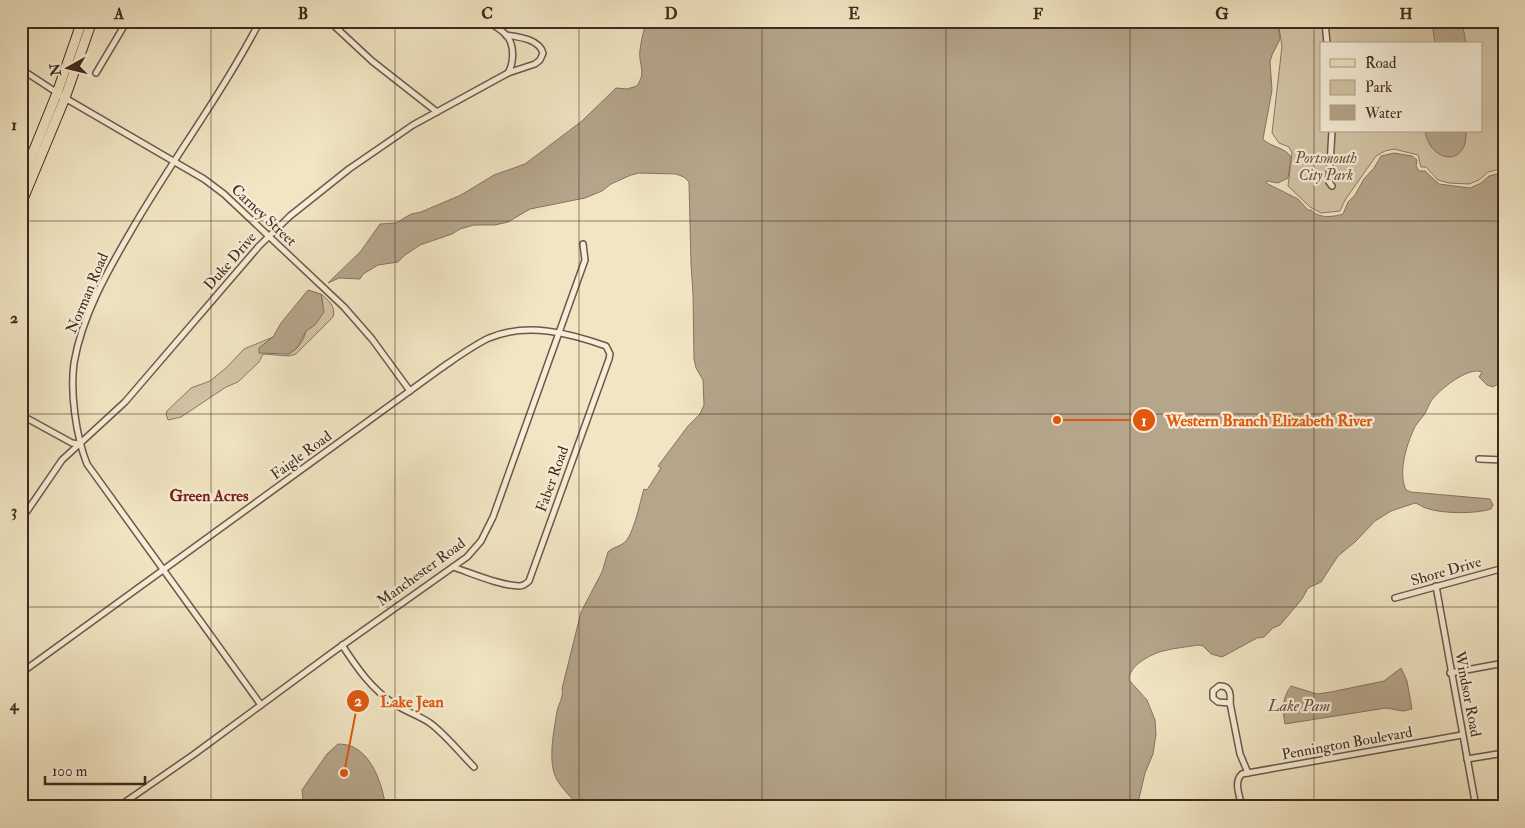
<svg xmlns="http://www.w3.org/2000/svg" width="1525" height="828" viewBox="0 0 1525 828" font-family="'IM FELL Double Pica',serif">
  <rect width="100%" height="100%" fill="#f1e5c3"/>
  <filter id="stains"><feTurbulence type="fractalNoise" baseFrequency=".004" numOctaves="4"/><feColorMatrix values="0 0 0 0 .2 0 0 0 0 .09 0 0 0 0 .02 0 0 0 .5 -.17"/></filter>
  <radialGradient id="worn" r=".72"><stop offset=".6" stop-color="#630" stop-opacity="0"/><stop offset="1" stop-color="#630" stop-opacity=".3"/></radialGradient>
  <!-- green -->
  <g fill="#d3c5a7" stroke="#8a7763" fill-rule="evenodd">
    <path d="M1278,21H1504V168L1488,172L1479,180L1469,184L1449,183L1438,180L1426,167H1421L1418,155L1394,149L1385,151L1376,156L1345,200L1340,211L1321,213L1310,207L1288,186L1292,153L1289,147L1279,143L1272,133L1282,46ZM1321,44H1481V131H1321Z"/>
    <path d="M321,294C329,301 336,306 333,317L296,354L289,356L263,354L259,362L238,382L226,387L181,417L168,420L166,414L167,411L191,388L210,381L226,368L244,349L273,337L259,348L288,354L297,348L303,340L306,331L323,304Z"/>
  </g>
  <!-- water -->
  <g fill="#b5a58b" stroke="#867360">
    <path d="M646,21H1277L1280,39L1272,55L1270,62L1272,90L1263,139C1270,147 1285,147 1291,157L1288,178L1278,183L1267,181L1266,183L1298,199L1308,210H1311C1319,219 1333,217 1343,214L1348,202L1355,195L1364,179L1374,168L1381,156L1394,153L1412,156L1417,160L1416,166L1419,171H1425L1439,184L1470,188L1481,183L1489,176L1504,172V380L1493,387L1487,385L1479,377L1482,372C1468,366 1439,390 1431,401C1428,406 1427,410 1424,415C1420,420 1415,425 1413,431C1406,447 1398,473 1406,490L1411,492L1490,499L1493,505L1491,509C1476,514 1441,514 1426,508C1422,507 1419,504 1415,503L1391,511L1375,521L1355,542L1338,556L1321,582L1308,588L1302,599L1280,625L1273,628L1264,637L1257,638L1222,657L1211,654L1203,646L1198,645C1187,647 1174,648 1163,651C1151,654 1128,666 1129,680L1147,700L1155,720L1156,734L1153,754L1145,773L1137,807H580C572,798 563,790 557,780C547,762 554,731 557,711C559,703 564,696 562,689L581,612L602,572L608,552C612,547 620,547 625,542C634,533 640,502 644,489L647,490L661,468L658,466L688,426L700,414L704,405L703,380L696,368L694,359L693,294L691,264L689,182L684,177L676,174L639,173L631,175L611,184L602,191L585,198L530,209L508,222L495,225H474L460,229L452,234L420,245L405,255L398,262L378,265L363,274L360,279L339,278L328,283L361,251L380,224L396,223L411,214L421,212L461,195L494,175L525,164L582,121L616,88L627,89L637,86C647,71 638,65 640,50C641,40 644,31 646,21Z"/>
    <polygon points="1432,21 1462,21 1466,44 1435,44"/>
    <path d="M1425,131H1466C1468,168 1430,163 1425,131Z"/>
    <polygon points="308,290 321,294 324,312 315,325 306,331 297,348 289,354 259,353 259,348 273,337 281,323"/>
    <path d="M1401,668L1407,681L1412,709L1403,711L1386,708L1285,724C1282,708 1282,699 1291,686L1317,694L1331,692L1384,681Z"/>
    <path d="M338,744C343,744 349,745 353,747C374,757 382,786 386,807H304L302,790L327,754Z"/>
  </g>
  <g fill="none" stroke-linecap="round" stroke-linejoin="round">
    <!-- minor casing -->
    <g stroke="#6c5848" stroke-width="8">
      <g id="minor">
        <path d="M260,21C222,94 172,160 131,231C107,272 82,316 74,363C70,393 76,436 87,464L261,705"/>
        <polyline points="329,21 372,61 437,112"/>
        <path d="M486,21C493,25 501,29 506,35C515,44 514,63 508,73"/>
        <polyline points="1325,21 1327,44"/>
        <polyline points="21,69 65,98 204,179 224,194 344,307 372,339 410,391"/>
        <polyline points="96,73 127,21"/>
        <polyline points="1332,186 1329,182 1332,131"/>
        <polyline points="21,415 72,443 79,444"/>
        <polyline points="1479,459 1504,460"/>
        <path d="M21,520L62,460L125,402L259,246L290,216L349,169L413,125L508,73L535,64L540,60L543,53C539,39 519,37 506,35"/>
        <polyline points="1436,586 1476,807"/>
        <polyline points="1395,598 1504,568"/>
        <path d="M342,645C357,668 372,690 396,705C407,712 420,716 430,723C446,735 460,753 474,767"/>
        <path d="M21,673L440,369C456,358 472,346 489,338C527,322 569,333 606,346L610,354L609,359L529,581C526,584 523,586 519,586C501,586 471,573 453,567"/>
        <polyline points="1450,673 1504,663"/>
        <path d="M1219,686C1230,685 1231,694 1230,703L1218,702L1213,698V691Z"/>
        <polyline points="1230,703 1240,754 1248,773"/>
        <polyline points="1467,759 1504,753"/>
        <polyline points="21,801 25,807"/>
        <polyline points="118,807 193,755 333,652 467,557 481,541 493,517 585,260 583,244"/>
        <path d="M1242,807C1240,796 1233,782 1242,774L1462,735"/>
      </g>
    </g>
    <!-- primary casing -->
    <g stroke="#40291f" stroke-width="11">
      <g id="primary">
        <polyline points="21,182 57,93 82,21"/>
        <polyline points="21,204 65,98 92,21"/>
      </g>
    </g>
    <!-- minor -->
    <use href="#minor" stroke="#f6eed8" stroke-width="5"/>
    <!-- primary -->
    <use href="#primary" stroke="#f1e5c3" stroke-width="9"/>
  </g>
  <!-- grid -->
  <path fill="none" stroke="#40291f" stroke-width="1" stroke-opacity="0.55" d="M211,21V807M395,21V807M579,21V807M762,21V807M946,21V807M1130,21V807M1314,21V807M21,221H1504M21,414H1504M21,607H1504"/>
  <g text-anchor="middle" stroke-width="4.5" stroke-linejoin="round" paint-order="stroke">
    <!-- park labels -->
    <g font-size="15" font-style="italic" fill="#655041" stroke="#f6eed8">
      <text x="1326" y="163">Portsmouth<tspan x="1326" dy="17">City Park</tspan></text>
    </g>
    <!-- street labels -->
    <g font-size="15" fill="#40291f" stroke="#f6eed8">
      <text transform="translate(264 215) rotate(43)" y="5">Carney Street</text>
      <text transform="translate(230 261) rotate(-49)" y="5">Duke Drive</text>
      <text transform="translate(87 293) rotate(-67)" y="5">Norman Road</text>
      <text transform="translate(301 455) rotate(-36)" y="5">Faigle Road</text>
      <text transform="translate(552 479) rotate(-70)" y="5">Faber Road</text>
      <text transform="translate(1446 571) rotate(-16)" y="5">Shore Drive</text>
      <text transform="translate(421 572) rotate(-36)" y="5">Manchester Road</text>
      <text transform="translate(1468 694) rotate(79)" y="5">Windsor Road</text>
      <text transform="translate(1347 743) rotate(-10)" y="5">Pennington Boulevard</text>
    </g>
    <!-- neighbourhood labels -->
    <g font-size="16" font-weight="bold" fill="#7a1f14" stroke="#f6eed8">
      <text x="209" y="501">Green Acres</text>
    </g>
    <!-- water labels -->
    <g font-size="16" font-style="italic" fill="#634e3f" stroke="#f6eed8">
      <text x="1299" y="711">Lake Pam</text>
    </g>
  </g>
  <!-- callouts -->
  <path fill="none" stroke="#e0570d" stroke-width="2" d="M1057 420L1144 420M344 773L358 701"/>
  <g fill="#e0570d" stroke="#f6eed8" stroke-width="2">
    <circle cx="1057" cy="420" r="5"/>
    <circle cx="344" cy="773" r="5"/>
    <circle cx="1144" cy="420" r="12"/>
    <circle cx="358" cy="701" r="12"/>
  </g>
  <g font-size="15" text-anchor="middle" font-weight="bold" fill="#fff">
    <text x="1144" y="426">1</text>
    <text x="358" y="706">2</text>
  </g>
  <g font-size="16" text-anchor="middle" font-weight="bold" fill="#e0570d" stroke="#f6eed8" stroke-width="4.5" stroke-linejoin="round" paint-order="stroke">
    <text x="1269" y="426">Western Branch Elizabeth River</text>
    <text x="412" y="707">Lake Jean</text>
  </g>
  <!-- margin -->
  <rect width="1525" height="828" fill="none" stroke="#f1e5c3" stroke-width="55"/>
  <!-- legend -->
  <rect x="1320" y="42" width="162" height="90" fill="#f6eed8" stroke="#ad9f8e"/>
  <rect x="1330" y="59" width="25" height="8" fill="#f1e5c3" stroke="#ad9f8e"/>
  <text x="1365" y="68" font-size="15" fill="#40291f">Road</text>
  <rect x="1330" y="80" width="25" height="15" fill="#d3c5a7" stroke="#ad9f8e"/>
  <text x="1365" y="92" font-size="15" fill="#40291f">Park</text>
  <rect x="1330" y="105" width="25" height="15" fill="#b5a58b" stroke="#ad9f8e"/>
  <text x="1365" y="118" font-size="15" fill="#40291f">Water</text>
  <!-- north arrow -->
  <g transform="translate(68 68) rotate(262)" stroke="#f6eed8" stroke-width="4" paint-order="stroke">
  <path d="M0-4L9 19L0 12L-9 19Z" fill="#40291f"/>
  <text y="-8" font-size="14" font-weight="bold" text-anchor="middle" fill="#40291f">N</text>
  </g>
  <!-- scale -->
  <path d="M45 776v8h100v-8" fill="none" stroke="#40291f" stroke-width="2.5"/>
  <text x="52" y="776" font-size="15" fill="#40291f" stroke="#f6eed8" stroke-width="4" paint-order="stroke">100 m</text>
  <rect x="28" y="28" width="1470" height="772" fill="none" stroke="#40291f" stroke-width="2"/>
  <g font-size="16" text-anchor="middle" font-weight="bold" fill="#40291f">
    <text x="119" y="19">A</text>
    <text x="303" y="19">B</text>
    <text x="487" y="19">C</text>
    <text x="671" y="19">D</text>
    <text x="854" y="19">E</text>
    <text x="1038" y="19">F</text>
    <text x="1222" y="19">G</text>
    <text x="1406" y="19">H</text>
    <text x="14" y="130">1</text>
    <text x="14" y="323">2</text>
    <text x="14" y="516">3</text>
    <text x="14" y="710">4</text>
  </g>
  <rect width="100%" height="100%" filter="url(#stains)"/>
  <rect width="100%" height="100%" fill="url(#worn)"/>
</svg>
